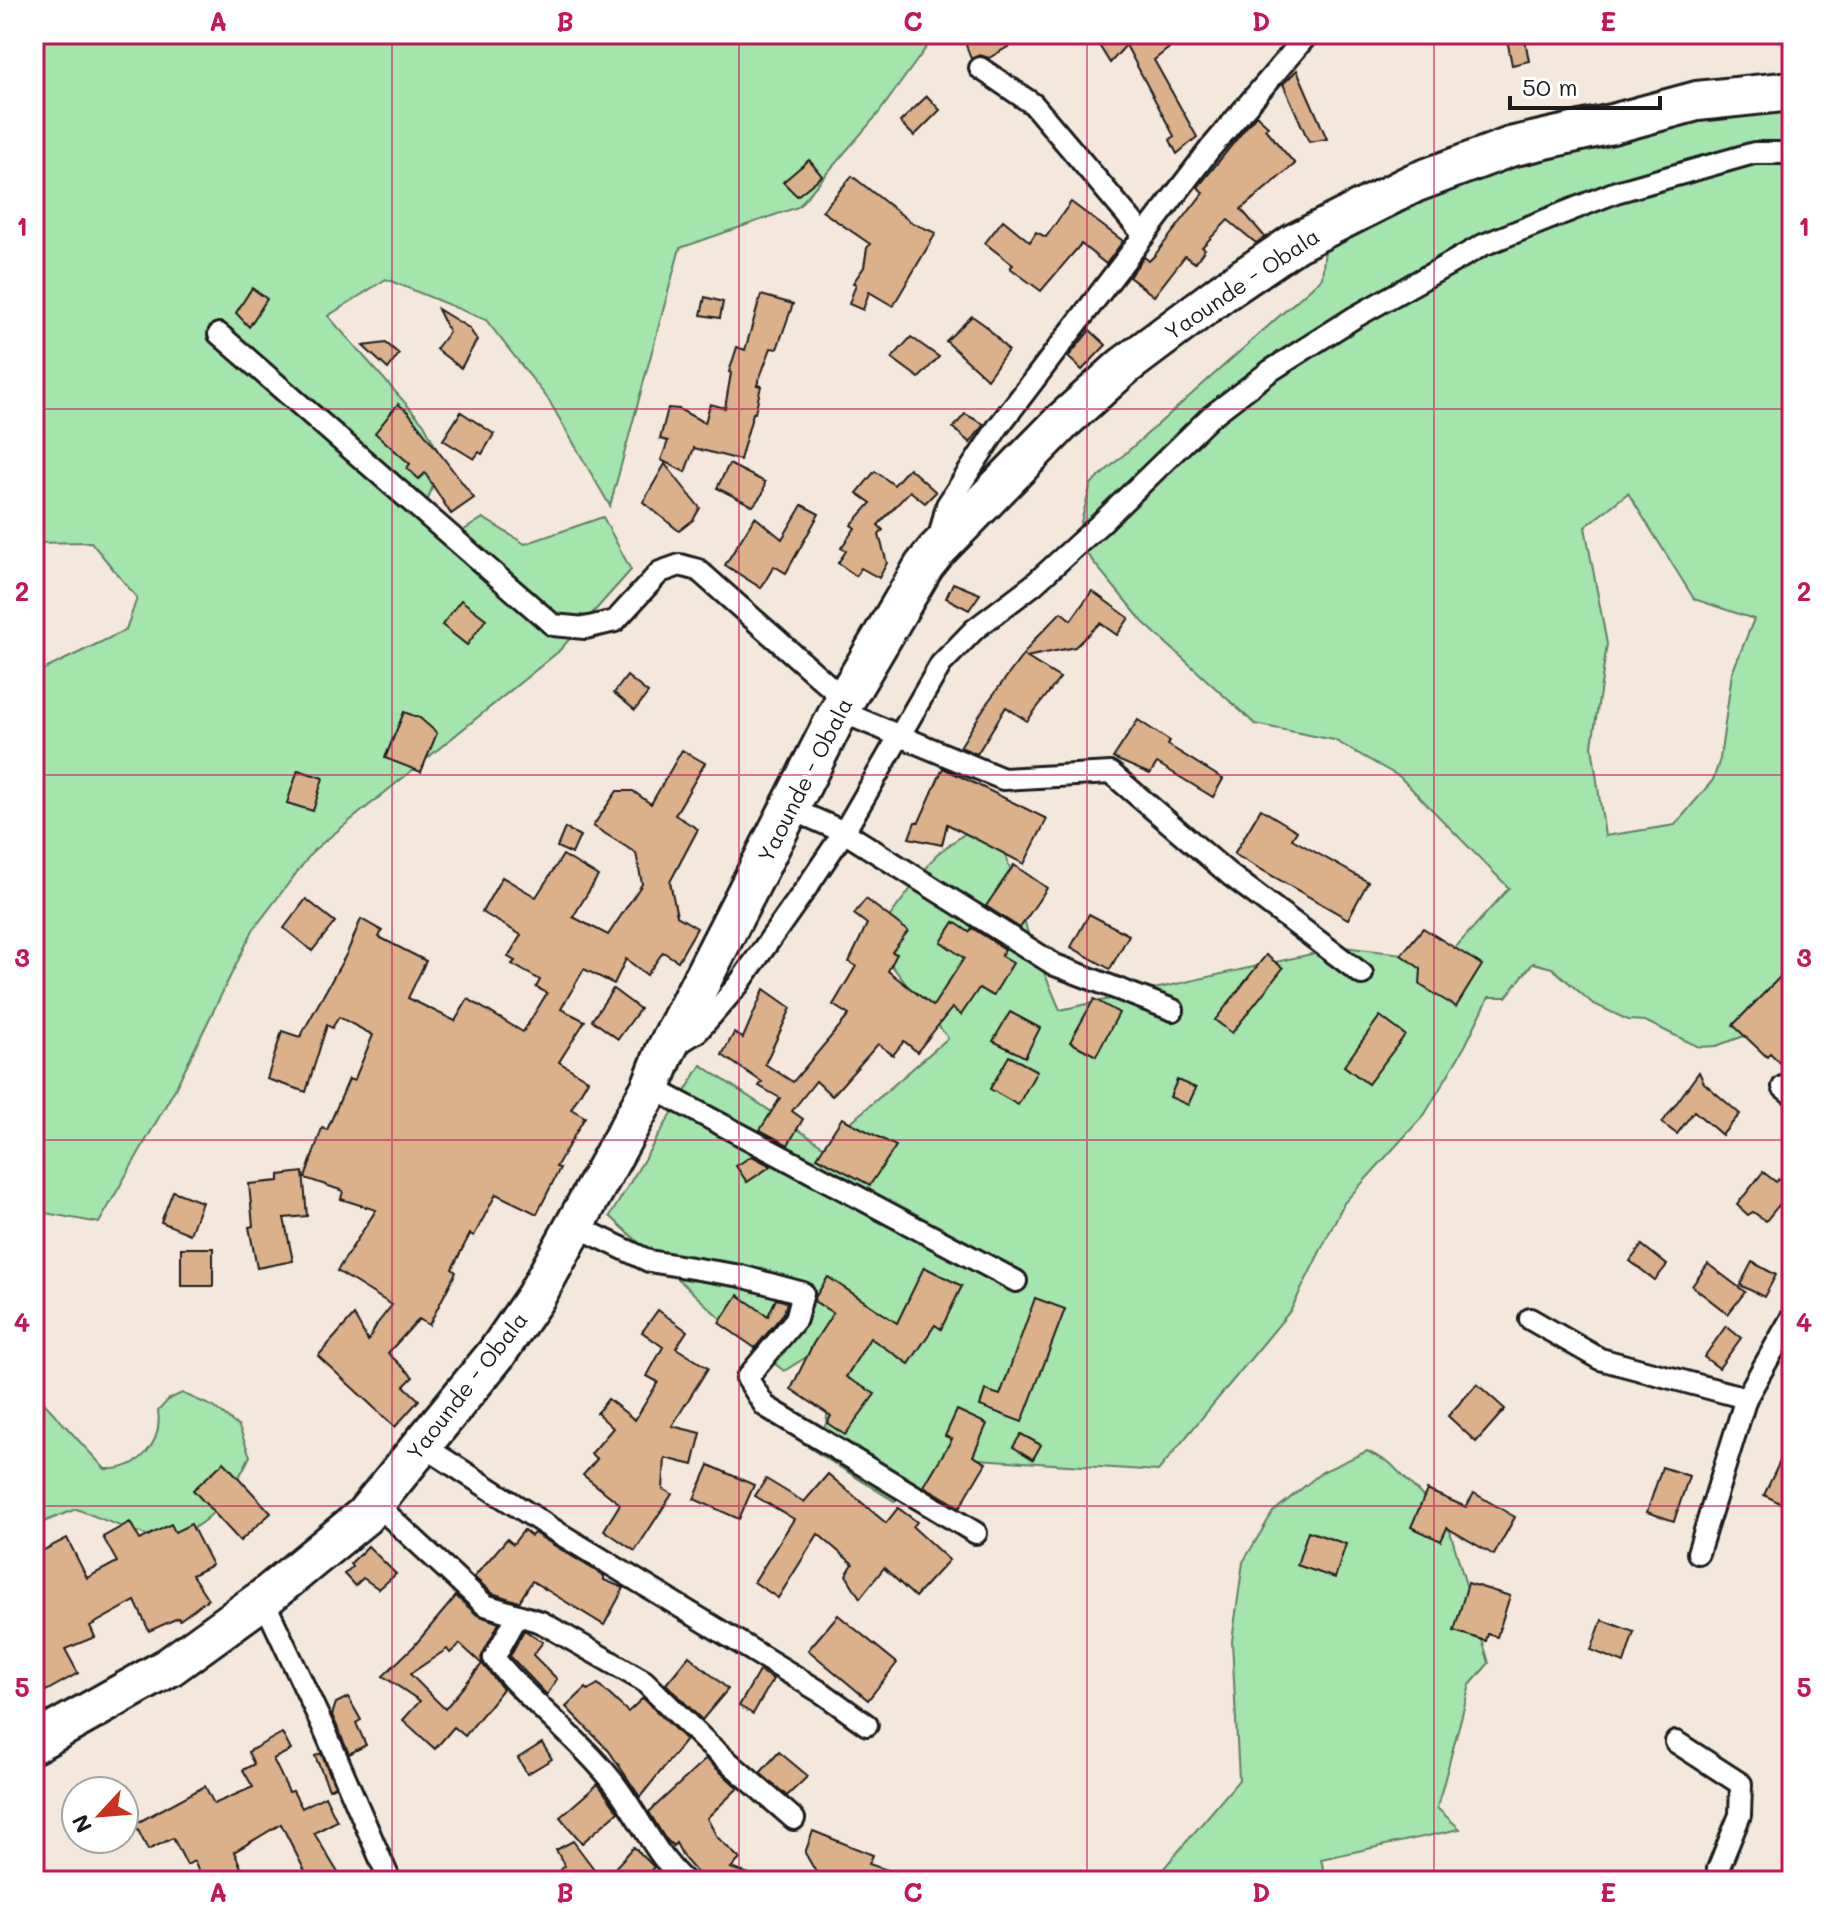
<svg xmlns="http://www.w3.org/2000/svg" width="1826" height="1915" viewBox="0 0 1826 1915" font-family="Mali,sans-serif">
  <rect width="100%" height="100%" fill="#f4e8dc"/>
  <filter id="ink" filterUnits="userSpaceOnUse"><feTurbulence type="fractalNoise" baseFrequency=".0125" numOctaves="2"/><feDisplacementMap in="SourceGraphic" scale="16" xChannelSelector="R" yChannelSelector="G"/><feConvolveMatrix kernelMatrix="1 2 1 2 8 2 1 2 1" color-interpolation-filters="sRGB"/></filter>
  <g filter="url(#ink)">
    <!-- green -->
    <g fill="#a4e4ad" stroke="#608064" stroke-width="2" fill-rule="evenodd">
      <polygon points="34,34 936,34 878,114 798,207 680,248 610,506 548,399 486,320 386,279 328,316 424,424 442,459 426,505 453,537 483,518 525,544 603,517 631,570 558,652 314,850 253,930 175,1089 99,1223 34,1211 34,672 41,671 126,630 137,598 91,542 34,543"/>
      <path d="M1792,90V997L1750,1034L1716,1046L1699,1047L1645,1021L1628,1020L1592,1003L1552,968L1533,963L1506,997H1489L1465,1046L1425,1114L1344,1203L1291,1310L1158,1471L978,1459L894,1501L808,1447L826,1424L834,1362L821,1348L784,1371L734,1331L610,1216L701,1065L823,1146L948,1038L872,940L937,854L994,812L1029,937L1060,1010L1343,947L1445,959L1509,888L1400,777L1334,740L1255,724L1143,622L1076,541L1091,484L1322,278L1329,210ZM1628,493L1694,599L1754,619L1732,673L1720,759L1713,780L1675,825L1605,836L1592,746L1607,644L1585,527Z"/>
      <path d="M34,1392L105,1469C138,1471 163,1444 158,1411L169,1399L182,1393L214,1407L239,1427L250,1456C232,1493 205,1538 158,1537C143,1537 93,1515 76,1509L46,1521L34,1530Z"/>
      <polygon points="1367,1451 1390,1463 1447,1521 1489,1663 1470,1685 1437,1808 1460,1829 1321,1859 1326,1881 1153,1881 1239,1780 1232,1641 1243,1562 1273,1512 1322,1472"/>
    </g>
    <!-- building -->
    <g fill="#dab18b" stroke="#1c1c1c" stroke-width="2" fill-rule="evenodd">
      <polygon points="962,34 1030,34 989,58 980,55 971,59"/>
      <polygon points="1092,34 1187,34 1154,60 1197,137 1177,154 1170,140 1174,136 1126,45 1110,63"/>
      <polygon points="1506,34 1524,34 1529,61 1512,65"/>
      <polygon points="1297,70 1327,139 1309,142 1283,84"/>
      <polygon points="927,96 940,110 914,136 900,122"/>
      <polygon points="1256,115 1268,126 1265,129 1295,164 1241,209 1265,237 1256,243 1228,220 1202,247 1205,249 1195,263 1185,256 1154,296 1129,277 1144,257 1149,261 1154,256 1176,228 1203,193 1198,187"/>
      <polygon points="809,160 822,176 797,196 783,182"/>
      <polygon points="852,176 912,223 936,233 893,306 869,292 863,310 849,304 856,284 853,283 864,267 867,248 870,244 822,211"/>
      <polygon points="1071,202 1123,241 1106,264 1081,244 1041,291 1010,268 1013,265 985,243 1003,220 1030,242 1036,232 1046,237"/>
      <polygon points="252,288 267,299 249,327 236,313"/>
      <polygon points="761,295 793,304 777,349 771,348 757,385 761,386 755,413 753,413 740,460 694,448 685,472 661,460 668,441 660,439 668,408 679,409 705,423 710,404 725,408 731,373 729,372 737,347 745,350"/>
      <polygon points="705,297 723,302 720,318 701,315"/>
      <polygon points="438,309 469,328 477,340 461,368 436,349 449,332"/>
      <polygon points="972,316 986,326 1008,350 987,379 946,341"/>
      <polygon points="1090,330 1106,345 1082,370 1068,357"/>
      <polygon points="911,337 939,357 919,378 892,358"/>
      <polygon points="386,343 399,354 388,369 363,346"/>
      <polygon points="398,404 408,412 474,498 451,514 425,473 419,479 407,468 410,464 375,433"/>
      <polygon points="461,412 494,434 482,454 479,452 474,459 443,440"/>
      <polygon points="965,414 984,424 970,443 953,428"/>
      <polygon points="665,464 700,508 693,520 679,531 643,502"/>
      <polygon points="729,464 765,482 763,493 753,506 717,488"/>
      <polygon points="909,468 936,492 925,503 910,491 878,525 883,530 879,535 887,563 879,578 861,568 856,576 838,563 846,551 841,548 855,528 851,525 871,503 857,493 875,471 894,485"/>
      <polygon points="802,505 819,514 786,573 774,566 761,588 725,565 755,517 782,539"/>
      <polygon points="953,583 980,594 969,610 946,598"/>
      <polygon points="1092,591 1129,618 1117,635 1100,623 1075,647 1026,657 1060,678 1027,721 1006,707 977,754 960,747 987,703 1035,639 1061,612 1071,620"/>
      <polygon points="461,600 486,619 467,645 442,625"/>
      <polygon points="627,676 648,693 635,710 614,693"/>
      <polygon points="404,712 420,718 437,733 421,772 385,758"/>
      <polygon points="1138,720 1170,741 1168,745 1223,779 1213,797 1157,763 1150,774 1113,758"/>
      <polygon points="682,750 705,763 675,815 698,829 670,882 677,916 697,928 678,961 663,952 647,975 626,959 614,984 584,969 561,1009 585,1021 559,1062 588,1080 571,1109 585,1117 556,1167 560,1168 537,1214 496,1194 474,1236 470,1234 452,1269 456,1272 429,1325 419,1319 388,1353 413,1377 404,1386 419,1400 395,1427 318,1356 354,1315 368,1341 377,1324 392,1305 337,1271 376,1210 341,1199 343,1191 305,1178 322,1128 327,1130 349,1079 354,1081 373,1035 339,1017 332,1028 327,1025 306,1092 267,1079 282,1031 300,1037 347,953 361,919 382,931 379,937 426,961 408,998 455,1021 468,999 523,1032 547,993 536,987 540,980 512,964 515,961 508,957 521,935 482,912 502,877 536,897 563,855 598,876 573,917 608,935 642,884 636,853 593,826 617,791 633,791 651,804"/>
      <polygon points="943,768 1047,819 1024,864 947,824 942,845 909,838 915,822 919,822"/>
      <polygon points="298,770 323,778 313,811 287,803"/>
      <polygon points="1261,809 1297,831 1292,839 1368,882 1348,919 1234,854"/>
      <polygon points="565,828 580,836 572,854 557,847"/>
      <polygon points="1014,865 1047,888 1020,928 986,906"/>
      <polygon points="306,899 335,922 312,951 284,928"/>
      <polygon points="866,899 908,931 892,952 897,954 888,971 933,1006 964,958 941,942 954,922 969,932 972,928 1005,949 1001,956 1013,963 993,996 979,988 961,1015 952,1008 917,1052 904,1041 893,1055 878,1044 832,1096 816,1081 792,1111 803,1119 788,1145 760,1130 780,1098 759,1086 762,1082 722,1055 734,1033 743,1038 764,989 791,1008 765,1064 793,1082 849,1015 833,1005 856,966 849,962 867,924 854,914"/>
      <polygon points="1089,914 1129,935 1110,969 1071,947"/>
      <polygon points="1423,928 1482,965 1456,1007 1420,985 1421,969 1401,955"/>
      <polygon points="1266,955 1283,968 1232,1033 1215,1020"/>
      <polygon points="1780,977 1792,989 1792,1075 1770,1053 1767,1057 1733,1025"/>
      <polygon points="613,989 640,1009 618,1039 592,1020"/>
      <polygon points="1094,999 1119,1013 1096,1056 1070,1042"/>
      <polygon points="1010,1012 1040,1028 1025,1057 993,1041"/>
      <polygon points="1380,1016 1405,1035 1368,1084 1344,1066"/>
      <polygon points="1009,1056 1037,1071 1018,1105 990,1089"/>
      <polygon points="1699,1072 1704,1083 1740,1114 1722,1135 1694,1111 1677,1134 1662,1123"/>
      <polygon points="1177,1080 1196,1088 1188,1105 1170,1097"/>
      <polygon points="842,1118 896,1146 870,1185 817,1157"/>
      <polygon points="752,1156 771,1166 747,1182 736,1166"/>
      <polygon points="303,1172 307,1216 284,1218 293,1261 257,1268 249,1227 253,1226 249,1184 279,1181 279,1175"/>
      <polygon points="1763,1172 1776,1182 1779,1179 1791,1190 1766,1221 1753,1212 1748,1215 1737,1205"/>
      <polygon points="173,1191 202,1202 190,1234 161,1222"/>
      <polygon points="1642,1245 1667,1265 1655,1280 1630,1261"/>
      <rect x="181" y="1248" width="32" height="38"/>
      <polygon points="1752,1262 1776,1275 1764,1297 1740,1285"/>
      <polygon points="1708,1264 1745,1292 1728,1314 1692,1286"/>
      <polygon points="924,1267 962,1286 941,1329 935,1325 909,1364 870,1338 846,1377 875,1394 845,1435 827,1423 831,1416 791,1389 813,1344 833,1313 814,1301 816,1296 828,1277 897,1323"/>
      <polygon points="738,1295 768,1316 776,1299 787,1302 784,1313 755,1348 719,1323"/>
      <polygon points="1035,1298 1065,1309 1022,1422 980,1406 985,1390 1000,1395"/>
      <polygon points="658,1310 687,1331 676,1348 708,1368 672,1426 701,1433 693,1465 665,1458 663,1489 672,1494 635,1551 604,1530 620,1504 583,1475 597,1459 591,1454 613,1428 597,1413 608,1399 635,1420 658,1382 647,1376 663,1347 642,1332"/>
      <polygon points="1726,1326 1741,1338 1719,1368 1704,1357"/>
      <polygon points="1477,1384 1505,1409 1476,1442 1448,1416"/>
      <polygon points="957,1410 987,1424 973,1456 986,1463 960,1507 924,1486 952,1439 945,1436"/>
      <polygon points="1021,1434 1041,1445 1033,1459 1013,1447"/>
      <polygon points="1792,1436 1792,1509 1764,1495"/>
      <polygon points="224,1462 271,1513 240,1541 193,1490"/>
      <polygon points="709,1465 754,1485 739,1519 694,1499"/>
      <polygon points="1662,1467 1689,1476 1674,1521 1647,1512"/>
      <polygon points="828,1474 886,1523 898,1508 917,1522 913,1527 949,1560 915,1597 884,1568 860,1598 846,1575 853,1564 818,1534 778,1598 754,1582 794,1519 755,1496 766,1479 804,1502"/>
      <polygon points="1427,1490 1466,1507 1474,1493 1515,1517 1494,1555 1447,1528 1441,1541 1411,1527"/>
      <polygon points="130,1522 140,1540 171,1524 175,1532 191,1524 212,1565 192,1575 208,1599 180,1620 178,1618 149,1631 135,1601 90,1626 95,1637 65,1649 78,1673 46,1691 34,1669 34,1555 67,1538 87,1578 117,1562 103,1537"/>
      <polygon points="524,1530 531,1536 534,1533 604,1576 604,1580 624,1588 604,1625 532,1581 519,1602 492,1593 474,1577 507,1539 513,1544"/>
      <polygon points="1308,1531 1346,1544 1335,1578 1297,1565"/>
      <polygon points="368,1546 396,1574 379,1589 363,1578 355,1586 344,1574 352,1567 350,1564"/>
      <polygon points="1468,1583 1510,1596 1497,1637 1488,1634 1486,1641 1454,1631"/>
      <path d="M456,1596L477,1615L499,1623L481,1658L484,1666L503,1689L465,1736L454,1727L435,1749L403,1720L420,1701L383,1676L414,1646ZM460,1644L482,1664L445,1709L410,1674L447,1649L450,1653Z"/>
      <polygon points="838,1615 897,1663 868,1700 808,1650"/>
      <polygon points="1602,1620 1634,1632 1624,1663 1591,1650"/>
      <polygon points="524,1630 543,1642 533,1655 557,1679 547,1695 510,1656"/>
      <polygon points="689,1656 728,1689 702,1720 666,1684"/>
      <polygon points="759,1671 773,1679 753,1714 739,1706"/>
      <polygon points="598,1684 628,1712 643,1698 686,1740 640,1797 609,1751 566,1707 586,1688 588,1690"/>
      <polygon points="348,1697 361,1720 356,1723 366,1745 349,1754 332,1715 336,1703"/>
      <polygon points="282,1733 291,1750 273,1759 289,1792 293,1791 302,1808 325,1796 337,1821 314,1833 343,1881 310,1881 281,1824 234,1852 245,1876 234,1881 203,1881 194,1861 187,1865 173,1838 148,1850 135,1824 205,1786 214,1804 253,1787 243,1770 254,1764 248,1752"/>
      <polygon points="542,1743 552,1759 527,1774 518,1758"/>
      <polygon points="779,1752 808,1776 787,1796 760,1773"/>
      <polygon points="321,1753 335,1786 329,1789 315,1756"/>
      <polygon points="706,1759 738,1788 707,1818 717,1837 740,1859 731,1868 760,1878 760,1881 704,1881 684,1858 676,1843 673,1846 664,1837 649,1812"/>
      <polygon points="598,1784 618,1812 582,1843 560,1817"/>
      <polygon points="813,1831 873,1855 869,1864 912,1878 911,1881 839,1881 817,1874 805,1853"/>
      <polygon points="573,1841 603,1881 634,1847 654,1867 641,1881 568,1881 560,1870 565,1866 556,1850"/>
    </g>
    <g fill="none" stroke-linecap="round" stroke-linejoin="round">
      <!-- street casing -->
      <g stroke="#1c1c1c" stroke-width="26">
        <g id="street">
          <polyline points="980,68 1033,104 1143,234"/>
          <polyline points="219,334 553,625 585,628 615,621 660,572 680,565 698,570 845,700"/>
          <polyline points="938,542 947,505 998,427 1210,149 1308,34"/>
          <polyline points="840,711 1003,779 1111,773 1230,875 1362,974"/>
          <polyline points="789,808 844,832 1055,965 1173,1010"/>
          <polyline points="676,1045 698,1031 738,985 807,887 844,832 941,664 975,629 1033,585 1101,523 1210,417 1270,371 1355,317 1483,245 1616,192 1754,153 1792,153"/>
          <polyline points="651,1087 1016,1281"/>
          <polyline points="1783,1087 1792,1094"/>
          <polyline points="576,1226 649,1261 741,1276 803,1293 796,1319 747,1378 765,1406 976,1533"/>
          <polyline points="1530,1319 1600,1359 1746,1398"/>
          <polyline points="422,1445 557,1532 824,1694 867,1725"/>
          <polyline points="375,1503 485,1605 541,1622 644,1681 708,1744 794,1819"/>
          <polyline points="1698,1553 1746,1398 1792,1317"/>
          <polyline points="263,1599 326,1733 390,1881"/>
          <path d="M518,1615L494,1658C528,1701 574,1734 609,1777C637,1810 652,1852 684,1881"/>
          <polyline points="1676,1742 1741,1784 1740,1815 1718,1869 1717,1881"/>
        </g>
      </g>
      <!-- highway casing -->
      <g stroke="#1c1c1c" stroke-width="44">
        <polyline id="highway" points="34,1743 169,1667 263,1599 364,1516 497,1353 536,1296 651,1087 665,1052 845,700 924,566 936,551 1063,421 1123,367 1223,292 1295,243 1414,183 1510,147 1612,124 1697,101 1792,91"/>
      </g>
      <!-- street -->
      <use href="#street" stroke="#fff" stroke-width="20"/>
      <!-- highway -->
      <use href="#highway" stroke="#fff" stroke-width="38"/>
    </g>
  </g>
  <!-- grid -->
  <path fill="none" stroke="#c2185b" stroke-width="2" stroke-opacity="0.55" d="M392,34V1881M739,34V1881M1087,34V1881M1434,34V1881M34,409H1792M34,775H1792M34,1140H1792M34,1506H1792"/>
  <g text-anchor="middle" stroke-width="8" stroke-linejoin="round" paint-order="stroke">
    <!-- street labels -->
    <g font-size="22" fill="#1c1c1c" stroke="#fff">
      <text transform="translate(1242 284) rotate(-34)" y="8">Yaounde - Obala</text>
      <text transform="translate(805 780) rotate(-63)" y="8">Yaounde - Obala</text>
      <text transform="translate(467 1386) rotate(-52)" y="8">Yaounde - Obala</text>
    </g>
  </g>
  <!-- margin -->
  <rect width="1826" height="1915" fill="none" stroke="#fff" stroke-width="88"/>
  <!-- north arrow -->
  <g transform="translate(100 1815) rotate(244)"><circle r="38" fill="#ffffff" stroke="#a4a4a4" stroke-width="2"/>
  <path d="M0-6L14 30L0 20L-14 30Z" fill="#c8321e"/>
  <text y="-12" font-size="22" font-weight="bold" text-anchor="middle" fill="#1c1c1c">N</text>
  </g>
  <!-- scale -->
  <path d="M1510 96v12h150v-12" fill="none" stroke="#1c1c1c" stroke-width="4"/>
  <text x="1522" y="96" font-size="24" fill="#1c1c1c" stroke="#ffffff" stroke-width="6" paint-order="stroke">50 m</text>
  <rect x="44" y="44" width="1738" height="1827" fill="none" stroke="#c2185b" stroke-width="3"/>
  <g font-size="26" text-anchor="middle" font-weight="bold" fill="#c2185b">
    <text x="218" y="31">A</text>
    <text x="565" y="31">B</text>
    <text x="913" y="31">C</text>
    <text x="1261" y="31">D</text>
    <text x="1608" y="31">E</text>
    <text x="22" y="236">1</text>
    <text x="1804" y="236">1</text>
    <text x="22" y="601">2</text>
    <text x="1804" y="601">2</text>
    <text x="22" y="967">3</text>
    <text x="1804" y="967">3</text>
    <text x="22" y="1332">4</text>
    <text x="1804" y="1332">4</text>
    <text x="22" y="1697">5</text>
    <text x="1804" y="1697">5</text>
    <text x="218" y="1902">A</text>
    <text x="565" y="1902">B</text>
    <text x="913" y="1902">C</text>
    <text x="1261" y="1902">D</text>
    <text x="1608" y="1902">E</text>
  </g>
</svg>
